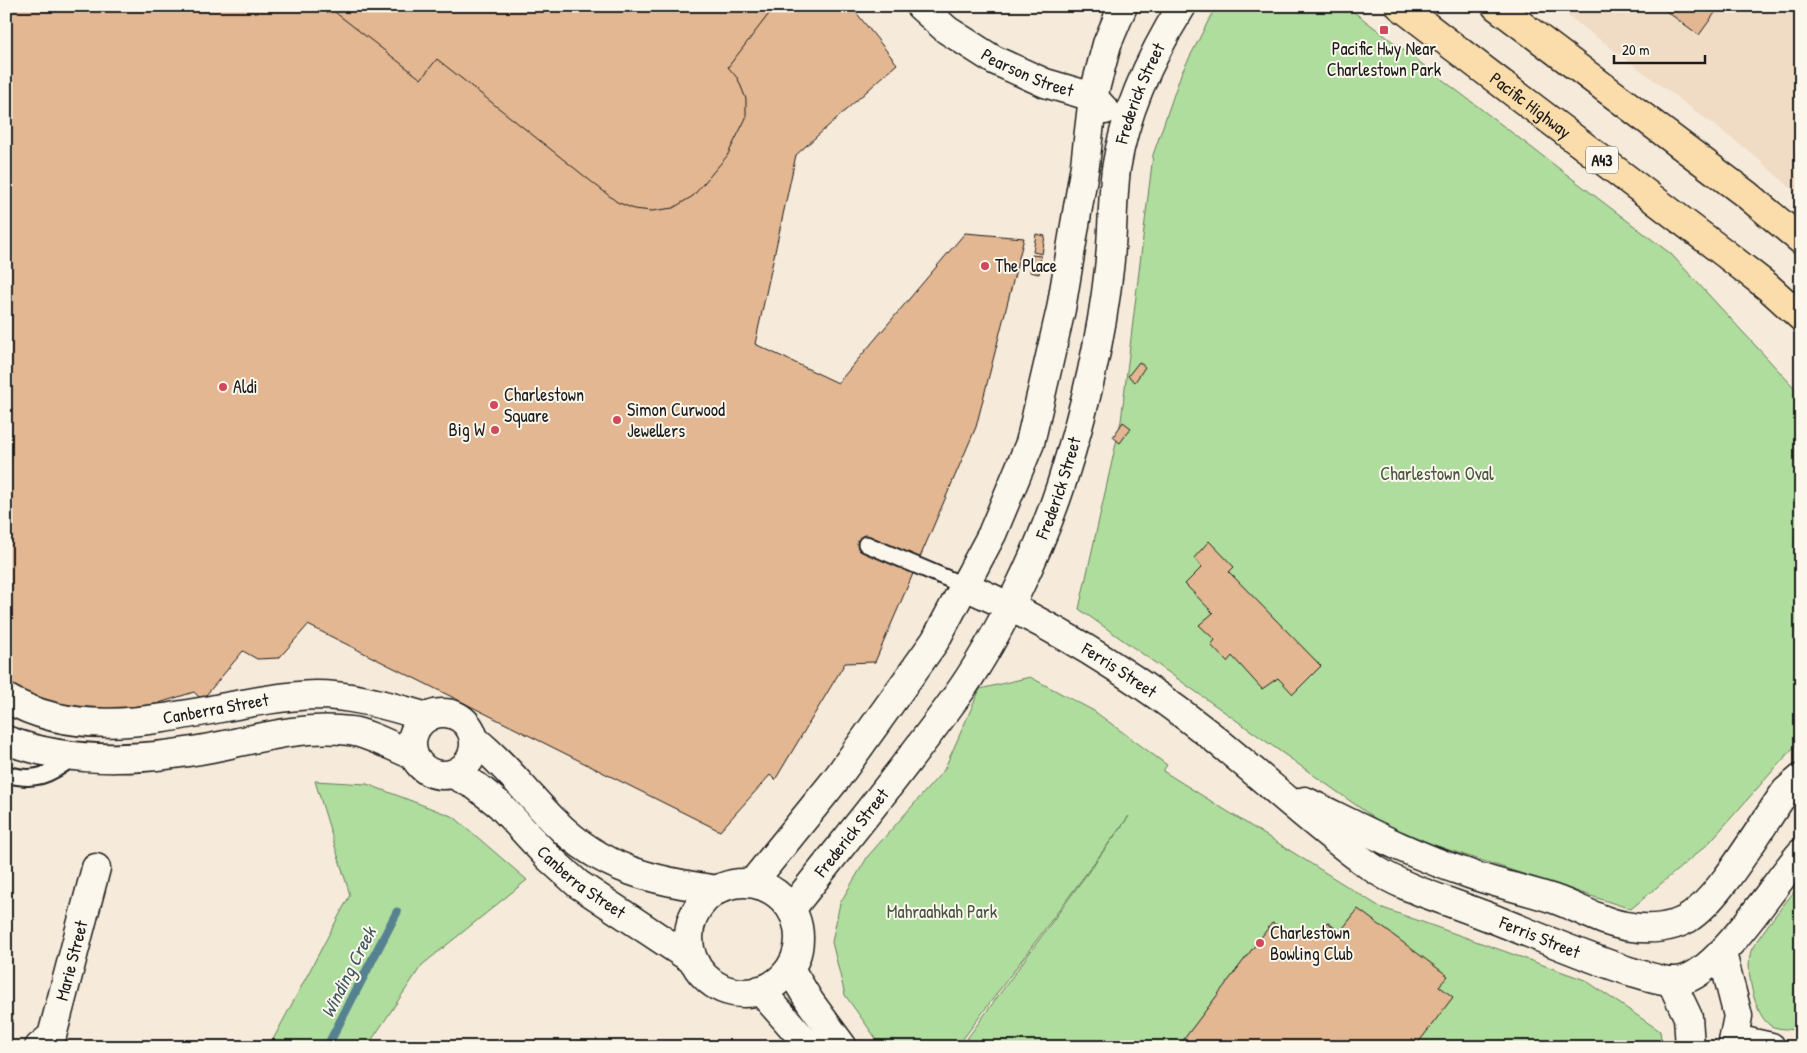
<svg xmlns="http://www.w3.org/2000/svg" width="1807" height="1053" viewBox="0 0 1807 1053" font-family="'Patrick Hand',sans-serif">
  <rect width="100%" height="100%" fill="#f6eada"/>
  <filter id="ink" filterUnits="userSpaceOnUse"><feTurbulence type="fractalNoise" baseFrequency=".02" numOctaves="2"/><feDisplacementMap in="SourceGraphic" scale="10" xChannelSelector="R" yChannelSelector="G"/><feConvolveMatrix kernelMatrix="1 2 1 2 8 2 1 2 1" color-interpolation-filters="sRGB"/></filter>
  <g filter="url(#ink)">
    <!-- built -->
    <polygon fill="#f0dbc4" points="1555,6 1801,6 1801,197 1750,152"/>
    <!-- green -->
    <g fill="#aedd9d" stroke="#657c5c">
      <polygon points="1216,6 1346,6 1671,254 1801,395 1801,739 1708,844 1631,909 1394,832 1079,609 1121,421 1153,155 1181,74"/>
      <polygon points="1030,677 1094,711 1167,765 1163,771 1380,907 1585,980 1660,1031 1662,1047 961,1047 1129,816 957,1047 882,1047 845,995 832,942 840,903 868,856 944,770 980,689"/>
      <polygon points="315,781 367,784 454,817 527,880 422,965 367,1047 269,1047 350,895"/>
      <path d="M1801,884V1032C1792,1028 1779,1030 1771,1026C1754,1016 1745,969 1751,951C1754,942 1792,893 1801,884Z"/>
    </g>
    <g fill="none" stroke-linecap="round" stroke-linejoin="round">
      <!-- stream -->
      <polyline stroke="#568190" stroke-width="9" points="327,1047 397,912"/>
    </g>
    <!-- building -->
    <g fill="#e2b792" stroke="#1c1c1c">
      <polygon points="6,6 851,6 897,64 796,155 755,344 838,383 965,233 1024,238 976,427 875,662 845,663 775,780 770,775 720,831 308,625 279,658 257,659 243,651 202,700 194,692 156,704 113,709 63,707 17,692 6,685"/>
      <polygon points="327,6 775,6 728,67 738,79 746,99 746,118 727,156 693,196 673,208 652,211 634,209 617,202 437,59 421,79"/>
      <polygon points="1659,6 1720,6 1699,35"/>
      <polygon points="1036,234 1045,236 1042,254 1033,252"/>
      <polygon points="1032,255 1041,256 1039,274 1030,272"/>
      <polygon points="1139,362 1145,367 1135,382 1128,376"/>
      <polygon points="1123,422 1131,428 1120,443 1113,437"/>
      <polygon points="1209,541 1234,567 1229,572 1321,666 1293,694 1278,678 1262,689 1232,656 1227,662 1211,645 1215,640 1199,625 1213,613 1185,584 1202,567 1194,558"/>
      <polygon points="1358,909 1448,976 1439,986 1453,997 1415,1047 1178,1047 1272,923 1296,934 1310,936 1318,934 1327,922 1340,932"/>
    </g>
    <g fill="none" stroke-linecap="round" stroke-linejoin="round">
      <!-- lane casing -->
      <g stroke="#1c1c1c" stroke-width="19">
        <g id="lane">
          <polyline points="866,544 965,586"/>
          <path d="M6,774C38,783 49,774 74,757"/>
        </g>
      </g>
      <!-- street casing -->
      <g stroke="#1c1c1c" stroke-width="31">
        <g id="street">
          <polyline points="1735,1039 1771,1047"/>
          <path id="s1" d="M39,1047L52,1036L96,868"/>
        </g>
      </g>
      <!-- secondary casing -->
      <g stroke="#1c1c1c" stroke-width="31">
        <g id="secondary">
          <path id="s2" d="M920,6L947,30L994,60L1045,83L1093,97L1105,110"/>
          <path id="s3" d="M965,586C1053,624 1135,676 1210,735C1264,778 1314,826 1370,866C1401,888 1446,900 1481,914C1531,933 1581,956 1632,972C1648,976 1670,985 1686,979C1724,965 1773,885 1801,853"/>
          <path id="s4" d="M6,698C102,754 215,698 316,695C355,695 391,707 428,717"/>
          <circle cx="443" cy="744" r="31"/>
          <path d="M6,740C77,767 157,760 230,744C270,735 308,726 350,731C368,733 395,748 413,755"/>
          <path d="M475,740C505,764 528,795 555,822C603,870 654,881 718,890"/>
          <path id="s5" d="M453,774L476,786L500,805L548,857L578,884L694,961"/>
          <path d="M1305,801C1357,826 1409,854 1464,872C1493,883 1524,889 1554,899C1580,908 1604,924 1632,927C1650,930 1671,928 1687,919C1721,898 1761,825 1786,791L1801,778"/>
          <polyline points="753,882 837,778 935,641 992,534 1030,443 1061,309 1085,165 1093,97 1107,44 1123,6"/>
          <circle cx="744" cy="938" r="55"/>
          <path id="s6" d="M792,908C847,838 904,769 956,697C997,640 1039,552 1061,485C1083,416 1101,342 1109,269C1113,236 1112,202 1116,169C1125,112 1152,54 1182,6"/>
          <polyline points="1722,953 1738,1016 1732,1047"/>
          <polyline points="790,969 810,1002 843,1047"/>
          <polyline points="1671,981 1688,1017 1690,1047"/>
          <polyline points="760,990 810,1047"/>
        </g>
      </g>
      <!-- highway casing -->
      <g stroke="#1c1c1c" stroke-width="31">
        <g id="highway">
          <path id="s7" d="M1400,6L1723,252L1768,287L1801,317"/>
          <polyline points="1496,6 1747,195 1801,240"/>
        </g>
      </g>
      <!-- lane -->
      <use href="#lane" stroke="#fbf7ec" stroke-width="15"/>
      <!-- street -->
      <use href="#street" stroke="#fbf7ec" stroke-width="28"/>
      <!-- secondary -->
      <use href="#secondary" stroke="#fbf7ec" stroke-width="28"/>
      <!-- highway -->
      <use href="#highway" stroke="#fbddab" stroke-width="28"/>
    </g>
  </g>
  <!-- markers -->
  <g fill="#d1495b" stroke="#fbf7ec" stroke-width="2">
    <rect x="1379" y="25" width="10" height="10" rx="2.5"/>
    <circle cx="985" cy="266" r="5"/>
    <circle cx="223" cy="387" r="5"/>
    <circle cx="494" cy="405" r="5"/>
    <circle cx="617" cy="420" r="5"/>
    <circle cx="495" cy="430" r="5"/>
    <circle cx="1260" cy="943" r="5"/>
  </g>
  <g text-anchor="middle" stroke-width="4" stroke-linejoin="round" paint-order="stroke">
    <!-- shield labels -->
    <rect fill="#fbf7ec" stroke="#5f5e5a" stroke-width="1" x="1586" y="146.5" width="32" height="27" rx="4"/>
    <g font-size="16" font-weight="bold" fill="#1c1c1c">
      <text x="1602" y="166">A43</text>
    </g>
    <!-- poi labels -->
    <g font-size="18" fill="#1c1c1c" stroke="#fbf7ec" text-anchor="start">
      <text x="1384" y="55" text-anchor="middle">Pacific Hwy Near<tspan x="1384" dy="21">Charlestown Park</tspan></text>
      <text x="995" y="272">The Place</text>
      <text x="233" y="393">Aldi</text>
      <text x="504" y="401">Charlestown<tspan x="504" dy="21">Square</tspan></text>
      <text x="627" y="416">Simon Curwood<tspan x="627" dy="21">Jewellers</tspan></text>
      <text x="485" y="436" text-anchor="end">Big W</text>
      <text x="1270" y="939">Charlestown<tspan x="1270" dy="21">Bowling Club</tspan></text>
    </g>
    <!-- street labels -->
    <g font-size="18" fill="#1c1c1c" stroke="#fbf7ec">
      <text dy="6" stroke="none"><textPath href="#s2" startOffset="128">Pearson Street</textPath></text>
      <text dy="6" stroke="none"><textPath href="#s6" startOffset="906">Frederick Street</textPath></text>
      <text dy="6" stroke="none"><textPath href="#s7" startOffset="164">Pacific Highway</textPath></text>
      <text dy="6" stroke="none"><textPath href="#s6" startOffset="501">Frederick Street</textPath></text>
      <text dy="6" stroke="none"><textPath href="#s3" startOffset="176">Ferris Street</textPath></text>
      <text dy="6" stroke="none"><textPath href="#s4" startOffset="215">Canberra Street</textPath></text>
      <text dy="6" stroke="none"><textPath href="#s6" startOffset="96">Frederick Street</textPath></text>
      <text dy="6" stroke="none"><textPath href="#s5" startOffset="169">Canberra Street</textPath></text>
      <text dy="6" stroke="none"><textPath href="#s3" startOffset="679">Ferris Street</textPath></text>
      <text dy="6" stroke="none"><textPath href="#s1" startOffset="95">Marie Street</textPath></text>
    </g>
    <!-- park labels -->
    <g font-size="18" fill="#485643" stroke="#fbf7ec">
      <text x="1437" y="480">Charlestown Oval</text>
      <text x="942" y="918">Mahraahkah Park</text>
    </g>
    <!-- water labels -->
    <g font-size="19" font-style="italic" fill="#3e5760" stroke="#fbf7ec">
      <text transform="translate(348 972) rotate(-63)" y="7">Winding Creek</text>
    </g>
  </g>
  <!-- margin -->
  <rect width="1807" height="1053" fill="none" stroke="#fbf7ec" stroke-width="25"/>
  <rect x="12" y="12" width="1782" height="1028" fill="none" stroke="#1c1c1c" stroke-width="2" filter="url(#ink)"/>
  <!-- scale -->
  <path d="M1614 55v8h91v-8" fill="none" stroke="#1c1c1c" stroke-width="2.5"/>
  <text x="1622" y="55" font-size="15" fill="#1c1c1c" stroke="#fbf7ec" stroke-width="4" paint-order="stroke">20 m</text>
</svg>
